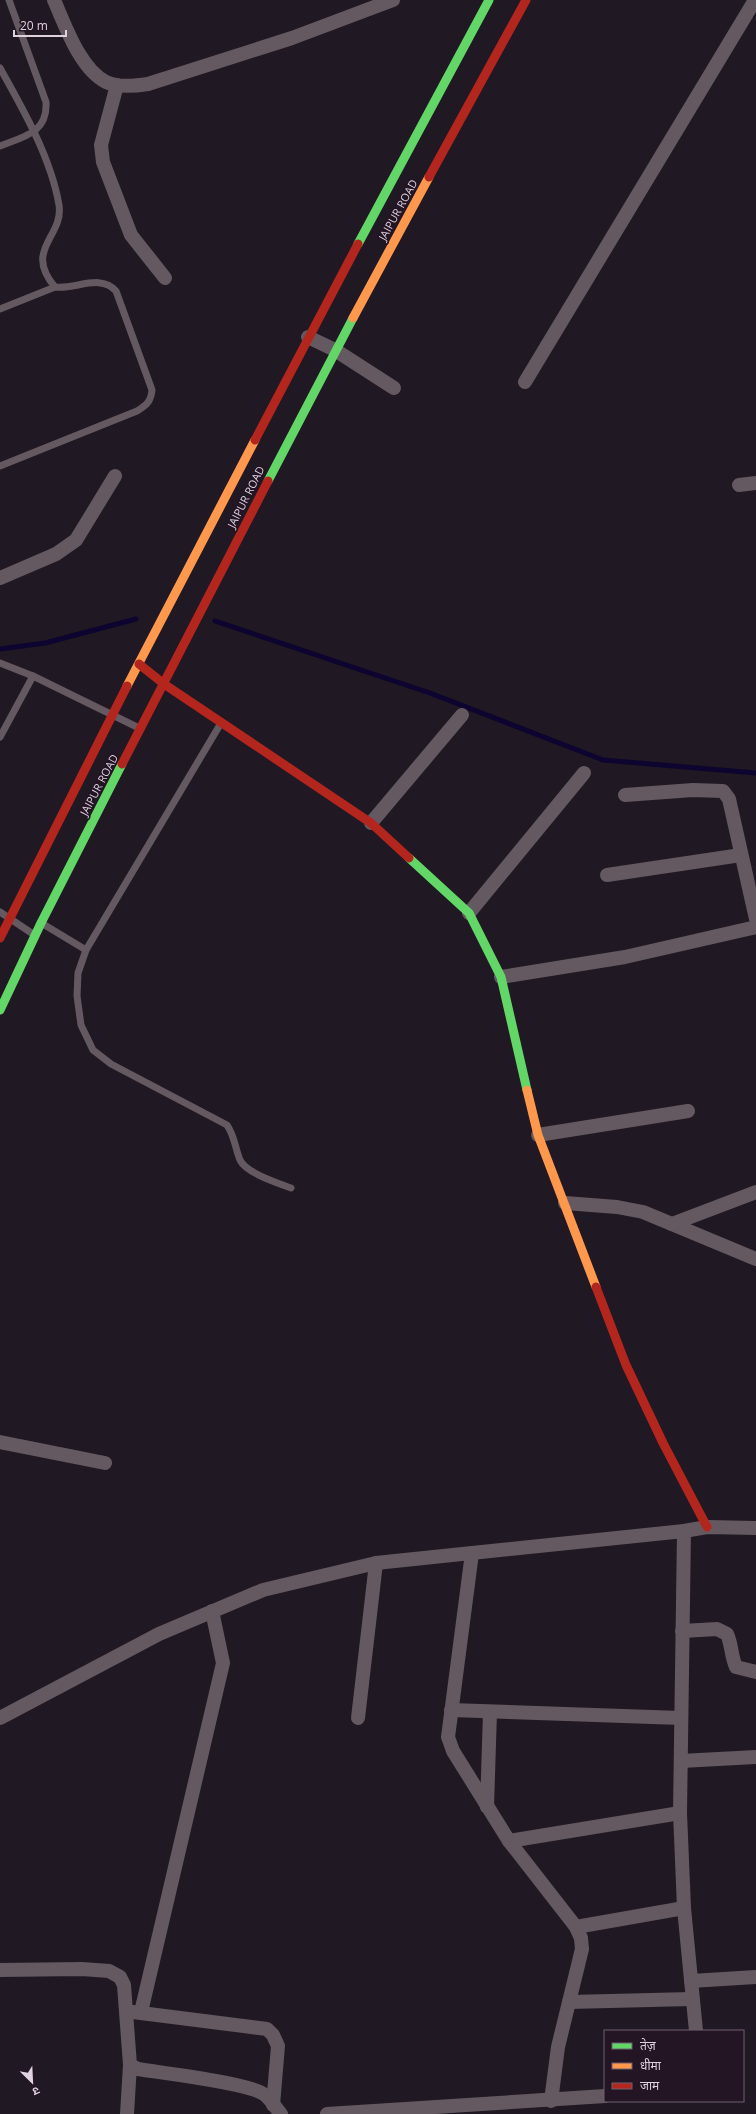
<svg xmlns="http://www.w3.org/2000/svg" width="756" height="2114" viewBox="0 0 756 2114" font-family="'Open Sans','Noto Sans Devanagari',sans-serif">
  <rect width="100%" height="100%" fill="#201822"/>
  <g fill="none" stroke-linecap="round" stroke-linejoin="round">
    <!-- stream -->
    <g stroke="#0d0430" stroke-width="5">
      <polyline points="215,621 430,693 603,760 756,773"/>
      <polyline points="0,649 45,643 136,619"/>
    </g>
    <!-- lane -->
    <g stroke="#645960" stroke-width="7">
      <path d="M0,68C23,109 51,158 59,205C64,237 23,249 55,287C75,290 100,273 116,291L152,390C151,401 147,405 137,411L0,466"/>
      <path d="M0,146C23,137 48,133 46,102L9,0"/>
      <polyline points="0,309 55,287"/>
      <polyline points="0,663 33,676 139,728"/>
      <path d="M221,723L86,950L78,973L77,996L81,1025L93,1050L111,1064L227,1125C235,1137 235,1148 240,1160C246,1173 278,1183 291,1188"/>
      <polyline points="0,737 33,676"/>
      <polyline points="0,912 33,934"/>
      <polyline points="43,924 86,950"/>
    </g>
    <!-- street -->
    <g stroke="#645960" stroke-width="14">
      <path d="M54,0C65,25 80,69 106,82C118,88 135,86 148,84L292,38L393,0"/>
      <polyline points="117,85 101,145 103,162 131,235 165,278"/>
      <polyline points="308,337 335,350 394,388"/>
      <polyline points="525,382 755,0"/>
      <polyline points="739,485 756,483"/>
      <polyline points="0,578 56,554 76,540 115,476"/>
      <polyline points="625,795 693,790 723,791 729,799 756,919"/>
      <polyline points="371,823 462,715"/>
      <polyline points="607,875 741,855"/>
      <polyline points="469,913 584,773"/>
      <polyline points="501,977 625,957 756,927"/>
      <polyline points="538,1135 688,1111"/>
      <polyline points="565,1203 617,1207 643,1212 756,1259"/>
      <polyline points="672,1224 756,1192"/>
      <polyline points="0,1442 105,1463"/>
      <polyline points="684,1531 680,1813 684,1908 696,2031"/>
      <polyline points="472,1553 448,1737 453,1751 509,1841 576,1927 581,1938 582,1949 558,2047 551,2101"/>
      <path d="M682,1631L717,1629L727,1634C732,1645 731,1656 736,1667L756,1672"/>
      <polyline points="451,1710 681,1718"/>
      <polyline points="0,1718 159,1634 263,1590 376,1563 684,1531 707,1527 756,1528"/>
      <polyline points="358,1718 376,1563"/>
      <polyline points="681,1761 756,1757"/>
      <polyline points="487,1807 490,1712"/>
      <polyline points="509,1841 680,1813"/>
      <polyline points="576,1927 684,1908"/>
      <path d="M0,1970L82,1969L109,1971L120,1977L124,1985L130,2065L138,2069C162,2073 251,2083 265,2095C271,2100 276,2108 281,2114"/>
      <polyline points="691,1981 756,1977"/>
      <polyline points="569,2002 692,1999"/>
      <polyline points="133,2012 267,2029 273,2035 278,2046 273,2105"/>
      <polyline points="141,2012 223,1663 212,1611"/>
      <polyline points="127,2114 130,2065"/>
      <polyline points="327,2114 605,2096"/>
    </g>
    <!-- fast -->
    <g stroke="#63d668" stroke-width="9">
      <polyline points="358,244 489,0"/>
      <polyline points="268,481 353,318"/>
      <polyline points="409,858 469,913 501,977 527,1090"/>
      <polyline points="0,1010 41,923 122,764"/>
    </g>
    <!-- slow -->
    <g stroke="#ff974d" stroke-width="9">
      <polyline points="353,318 429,177"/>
      <polyline points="127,686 255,440"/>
      <polyline points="527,1090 538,1135 596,1287"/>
    </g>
    <!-- jam -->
    <g stroke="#b3261e" stroke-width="9">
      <polyline points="429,177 526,0"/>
      <polyline points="255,440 358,244"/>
      <polyline points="139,664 164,684 371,823 409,858"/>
      <polyline points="122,764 268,481"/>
      <polyline points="0,938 127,686"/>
      <polyline points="596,1287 626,1365 663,1443 707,1527"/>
    </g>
  </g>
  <g text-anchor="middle" stroke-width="3.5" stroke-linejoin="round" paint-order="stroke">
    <!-- street labels -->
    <g font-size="11" fill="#ded3df" stroke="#241525">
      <text transform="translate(398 210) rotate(-61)" y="4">JAIPUR ROAD</text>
      <text transform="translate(246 497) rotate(-63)" y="4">JAIPUR ROAD</text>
      <text transform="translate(99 785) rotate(-62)" y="4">JAIPUR ROAD</text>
    </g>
  </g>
  <!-- legend -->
  <rect x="604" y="2030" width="140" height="72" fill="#241525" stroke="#6e616f"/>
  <rect x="612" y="2043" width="20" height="6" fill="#63d668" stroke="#6e616f"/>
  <text x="640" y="2050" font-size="12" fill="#ded3df">तेज़</text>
  <rect x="612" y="2063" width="20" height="6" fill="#ff974d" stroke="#6e616f"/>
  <text x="640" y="2070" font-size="12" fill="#ded3df">धीमा</text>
  <rect x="612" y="2083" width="20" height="6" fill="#b3261e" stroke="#6e616f"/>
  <text x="640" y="2090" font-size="12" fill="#ded3df">जाम</text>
  <!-- north arrow -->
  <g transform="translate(32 2082) rotate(156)" stroke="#241525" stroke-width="3" paint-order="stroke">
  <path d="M0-3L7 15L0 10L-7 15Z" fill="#ded3df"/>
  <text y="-6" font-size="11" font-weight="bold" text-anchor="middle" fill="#ded3df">उ</text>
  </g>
  <!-- scale -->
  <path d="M14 30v6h52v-6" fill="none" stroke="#ded3df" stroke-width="2"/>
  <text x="20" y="30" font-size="12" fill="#ded3df" stroke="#241525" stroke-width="3" paint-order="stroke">20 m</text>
</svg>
